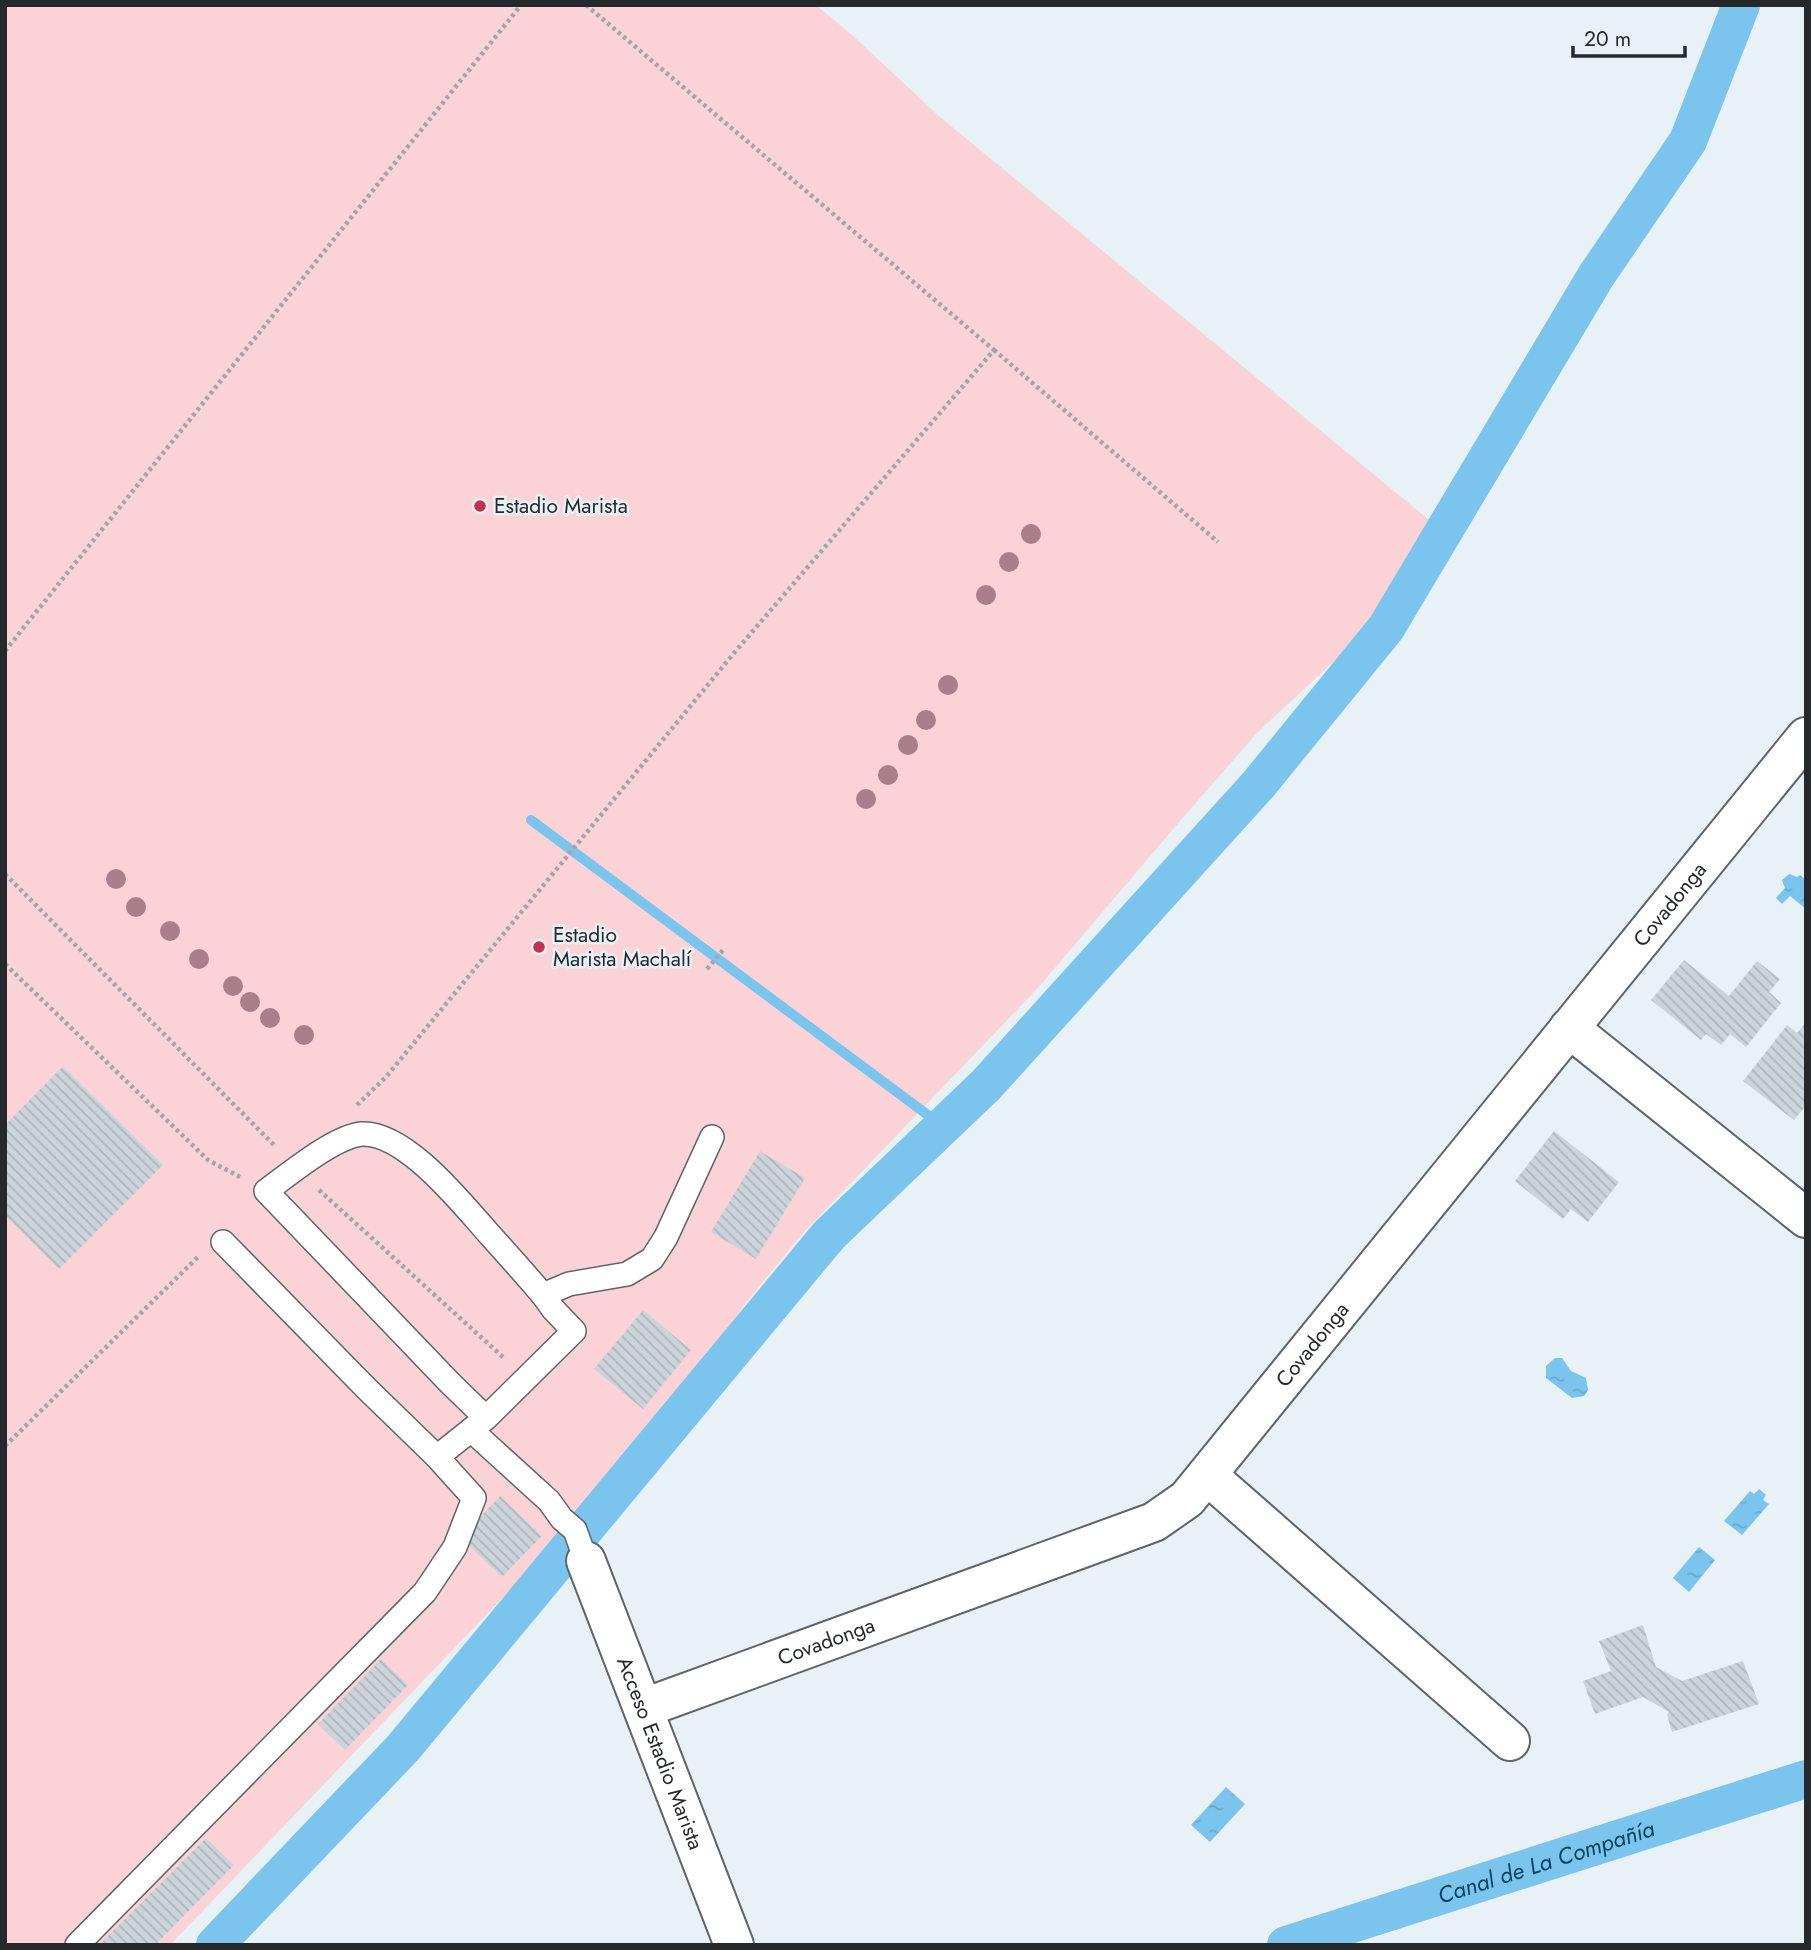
<svg xmlns="http://www.w3.org/2000/svg" width="1811" height="1950" viewBox="0 0 1811 1950" font-family="Jost,sans-serif">
  <defs>
    <pattern id="water-ripples" width="26" height="14" patternUnits="userSpaceOnUse" patternTransform="scale(1.75)"><rect width="26" height="14" fill="#7bc4ed"/><path d="M2 4q2-2 4 0t4 0M15 11q2-2 4 0t4 0" fill="none" stroke="#6aa8cb"/></pattern>
    <pattern id="building-back-hatch" width="6" height="6" patternUnits="userSpaceOnUse" patternTransform="scale(1.75)"><rect width="6" height="6" fill="#cbd4da"/><path d="M-1 5l2 2M0 0l6 6M5-1l2 2" fill="none" stroke="#aeb6bb"/></pattern>
  </defs>
  <rect width="100%" height="100%" fill="#e7f1f6"/>
  <!-- green -->
  <polygon fill="#fbd3d6" points="5,5 816,5 852,35 940,117 1440,529 1378,620 1257,733 1180,821 1037,989 803,1233 744,1305 677,1407 641,1466 617,1493 534,1565 170,1945 5,1945"/>
  <!-- water -->
  <g fill="url(#water-ripples)">
    <polygon points="1789,874 1797,877 1800,875 1806,880 1806,909 1790,896 1782,904 1776,898 1785,888 1782,880"/>
    <polygon points="1555,1358 1562,1358 1571,1371 1586,1378 1588,1390 1584,1396 1572,1398 1546,1378 1546,1366"/>
    <polygon points="1759,1489 1766,1495 1763,1500 1769,1504 1742,1535 1724,1521 1750,1491 1754,1494"/>
    <polygon points="1699,1547 1715,1560 1689,1592 1673,1578"/>
    <polygon points="1226,1787 1245,1804 1210,1842 1191,1825"/>
  </g>
  <g fill="none" stroke-linecap="round" stroke-linejoin="round">
    <!-- stream -->
    <polyline stroke="#7bc4ed" stroke-width="10" points="531,820 944,1127"/>
    <!-- canal -->
    <g stroke="#7bc4ed" stroke-width="38">
      <polyline points="215,1945 403,1748 829,1235 986,1085 1258,785 1386,628 1596,276 1688,141 1741,5"/>
      <path id="s1" d="M1286,1945L1806,1779"/>
    </g>
  </g>
  <!-- building -->
  <g fill="url(#building-back-hatch)">
    <polygon points="1684,960 1729,996 1757,961 1780,979 1769,992 1781,1003 1746,1047 1730,1034 1721,1045 1706,1034 1701,1040 1651,1000"/>
    <polygon points="1806,1022 1806,1110 1804,1108 1794,1120 1743,1081 1787,1025 1797,1033"/>
    <polygon points="63,1066 163,1165 59,1269 5,1215 5,1125"/>
    <polygon points="1554,1131 1619,1182 1588,1222 1571,1209 1563,1219 1515,1181"/>
    <polygon points="760,1151 805,1178 756,1259 711,1232"/>
    <polygon points="643,1310 691,1350 643,1409 594,1369"/>
    <polygon points="500,1496 542,1536 502,1577 461,1538"/>
    <polygon points="1643,1625 1656,1667 1682,1681 1743,1661 1759,1704 1672,1732 1667,1715 1669,1712 1643,1697 1595,1714 1583,1681 1611,1671 1599,1641"/>
    <polygon points="381,1659 408,1685 345,1750 318,1724"/>
    <polygon points="206,1838 234,1865 155,1945 99,1945"/>
  </g>
  <g fill="none" stroke-linecap="round" stroke-linejoin="round">
    <!-- lane casing -->
    <g stroke="#5d656a" stroke-width="26">
      <g id="lane">
        <polyline points="543,1295 569,1284 627,1274 652,1259 666,1237 712,1137"/>
        <polyline points="471,1430 549,1501 562,1519 575,1530 586,1561"/>
        <path d="M437,1457L486,1418L574,1331L553,1309L543,1295C526,1275 508,1255 490,1235C463,1205 406,1132 362,1134C335,1136 288,1175 266,1191L450,1383L486,1418"/>
        <polyline points="77,1945 425,1592 455,1547 474,1498 437,1457 367,1389 223,1242"/>
      </g>
    </g>
    <!-- street casing -->
    <g stroke="#5d656a" stroke-width="42">
      <g id="street">
        <polyline points="1569,1028 1806,1218"/>
        <polyline points="1207,1475 1510,1741"/>
        <path id="s2" d="M586,1561L734,1945"/>
        <path id="s3" d="M644,1708L1154,1522L1187,1499L1806,737"/>
      </g>
    </g>
    <!-- path -->
    <g stroke="#a0a7ab" stroke-width="4.5" stroke-dasharray="3.5 3.5" stroke-linecap="butt">
      <polyline points="994,350 1218,542"/>
      <polyline points="5,651 521,5"/>
      <polyline points="5,874 276,1147"/>
      <polyline points="5,964 208,1160 240,1177"/>
      <polyline points="707,969 723,950"/>
      <polyline points="357,1105 386,1077 734,653 994,350 586,5"/>
      <polyline points="319,1190 504,1358"/>
      <polyline points="5,1446 199,1256"/>
    </g>
    <!-- lane -->
    <use href="#lane" stroke="#fff" stroke-width="23"/>
    <!-- street -->
    <use href="#street" stroke="#fff" stroke-width="38"/>
  </g>
  <!-- trees -->
  <g fill="#aa7e8b">
    <circle cx="1031" cy="534" r="10"/>
    <circle cx="1009" cy="562" r="10"/>
    <circle cx="986" cy="595" r="10"/>
    <circle cx="948" cy="685" r="10"/>
    <circle cx="926" cy="720" r="10"/>
    <circle cx="908" cy="745" r="10"/>
    <circle cx="888" cy="775" r="10"/>
    <circle cx="866" cy="799" r="10"/>
    <circle cx="116" cy="879" r="10"/>
    <circle cx="136" cy="907" r="10"/>
    <circle cx="170" cy="931" r="10"/>
    <circle cx="199" cy="959" r="10"/>
    <circle cx="233" cy="986" r="10"/>
    <circle cx="250" cy="1002" r="10"/>
    <circle cx="270" cy="1018" r="10"/>
    <circle cx="304" cy="1035" r="10"/>
  </g>
  <!-- markers -->
  <g fill="#c23253" stroke="#e7f1f6" stroke-width="2.5">
    <circle cx="480" cy="506" r="7"/>
    <circle cx="539" cy="947" r="7"/>
  </g>
  <g text-anchor="middle" stroke-width="5" stroke-linejoin="round" paint-order="stroke">
    <!-- poi labels -->
    <g font-size="21" fill="#25292b" stroke="#e7f1f6" text-anchor="start">
      <text x="494" y="513">Estadio Marista</text>
      <text x="553" y="942">Estadio<tspan x="553" dy="24">Marista Machalí</tspan></text>
    </g>
    <!-- street labels -->
    <g font-size="21" fill="#25292b" stroke="#e7f1f6">
      <text dy="7" stroke="none"><textPath href="#s3" startOffset="1349">Covadonga</textPath></text>
      <text dy="7" stroke="none"><textPath href="#s3" startOffset="782">Covadonga</textPath></text>
      <text dy="7" stroke="none"><textPath href="#s3" startOffset="194">Covadonga</textPath></text>
      <text dy="7" stroke="none"><textPath href="#s2" startOffset="206">Acceso Estadio Marista</textPath></text>
    </g>
    <!-- water labels -->
    <g font-size="23" font-style="italic" fill="#05445f" stroke="#e7f1f6">
      <text dy="8" stroke="none"><textPath href="#s1" startOffset="273">Canal de La Compañía</textPath></text>
    </g>
  </g>
  <!-- border -->
  <rect width="1811" height="1950" fill="none" stroke="#25292b" stroke-width="14"/>
  <!-- scale -->
  <path d="M1573 46v10h112v-10" fill="none" stroke="#25292b" stroke-width="3.5"/>
  <text x="1584" y="46" font-size="21" fill="#25292b" stroke="#e7f1f6" stroke-width="5" paint-order="stroke">20 m</text>
</svg>
